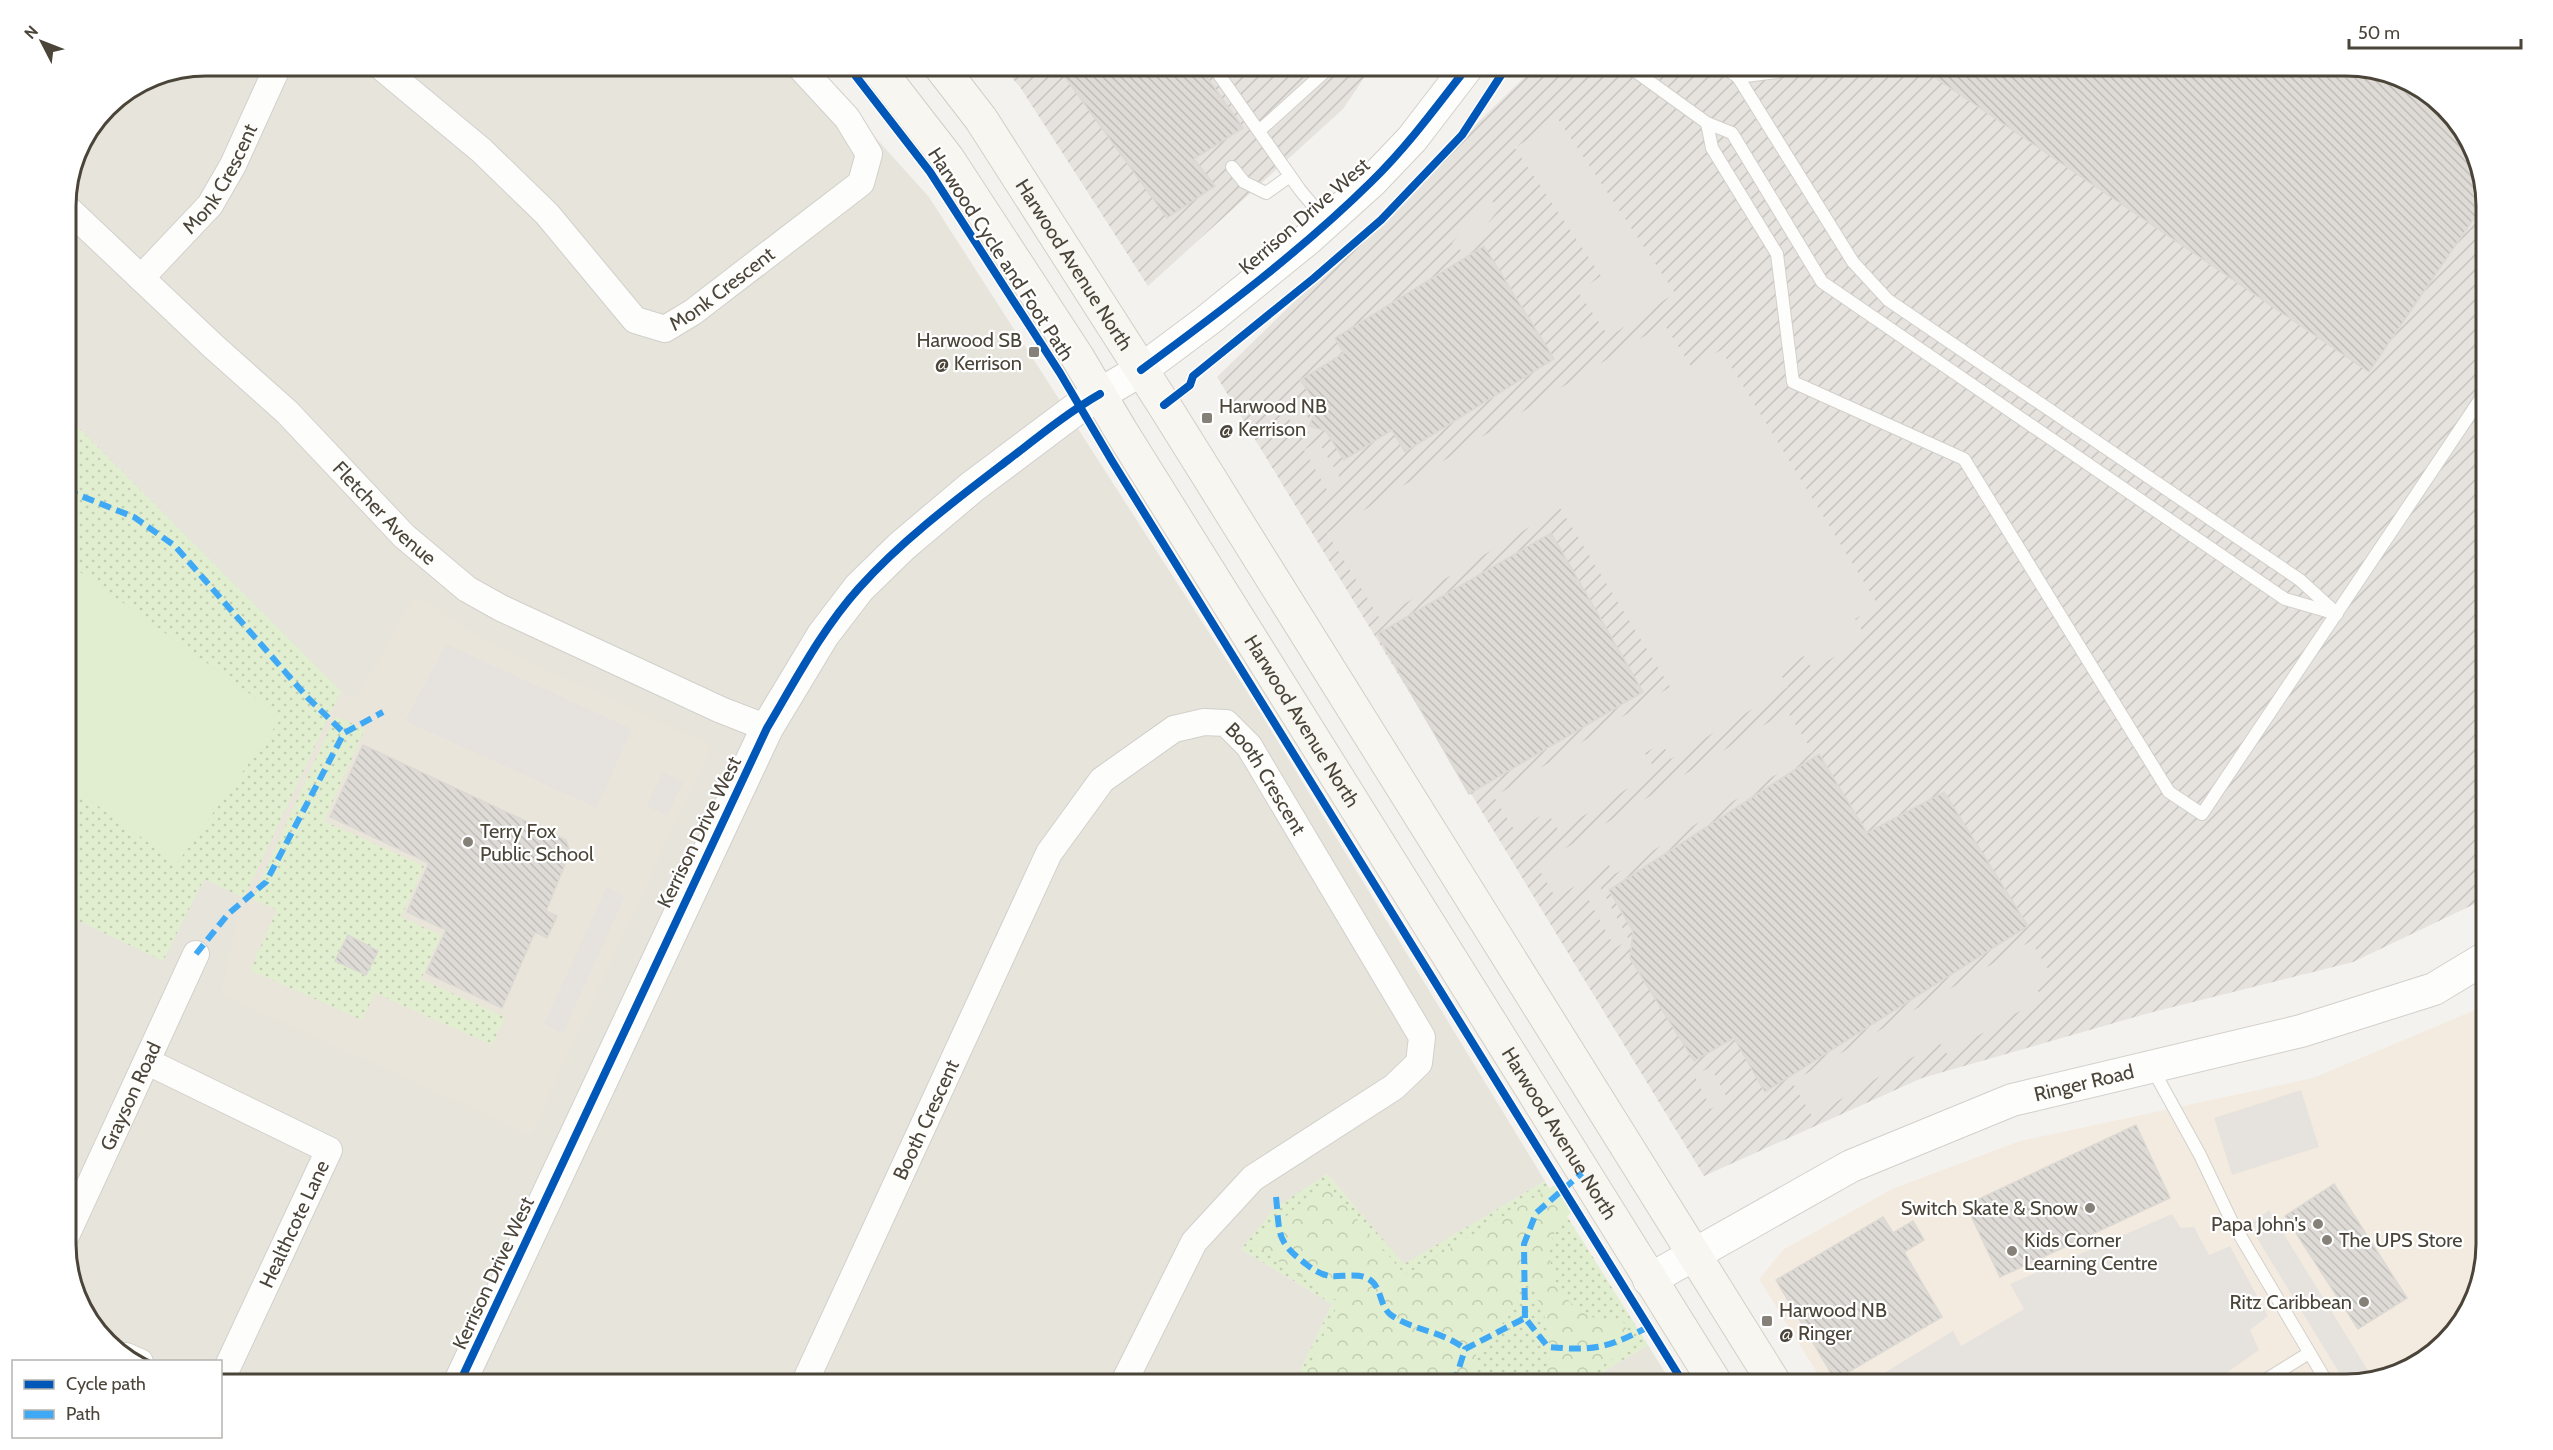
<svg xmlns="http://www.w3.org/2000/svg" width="2553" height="1450" viewBox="0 0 2553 1450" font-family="Cabin,sans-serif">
  <defs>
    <pattern id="industrial-furrows" width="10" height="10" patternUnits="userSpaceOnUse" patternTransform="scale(1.5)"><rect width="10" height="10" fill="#e6e2de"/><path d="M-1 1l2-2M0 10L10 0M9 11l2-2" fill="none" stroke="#c7c3bf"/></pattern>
    <pattern id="grass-dots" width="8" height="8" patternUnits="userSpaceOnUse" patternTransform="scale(1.5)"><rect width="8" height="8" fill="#e1eecf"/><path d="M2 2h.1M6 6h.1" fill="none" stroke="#c3cdb2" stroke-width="1.8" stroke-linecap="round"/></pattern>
    <pattern id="forest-crowns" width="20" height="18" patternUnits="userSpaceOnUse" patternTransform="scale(1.5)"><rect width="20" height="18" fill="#e1eecf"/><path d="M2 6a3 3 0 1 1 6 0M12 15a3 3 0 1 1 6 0" fill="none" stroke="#c3cdb2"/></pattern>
    <pattern id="building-back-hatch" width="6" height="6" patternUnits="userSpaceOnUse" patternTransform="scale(1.5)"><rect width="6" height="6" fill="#dedbd6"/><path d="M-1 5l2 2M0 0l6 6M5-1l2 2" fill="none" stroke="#c0bdb8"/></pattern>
  </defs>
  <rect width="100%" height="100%" fill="#f4f2ee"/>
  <!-- residential -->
  <g fill="#e7e4dc">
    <polygon points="206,66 811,66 929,197 1255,704 1545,1181 1404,1265 1327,1174 1241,1249 1332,1304 1294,1384 221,1384 220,1362 132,1361 89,1321 66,1253 66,197 77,152 107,107 153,77"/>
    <polygon points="1648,1345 1672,1384 1583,1384"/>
  </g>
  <!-- commercial -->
  <polygon fill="#f3ebdf" points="2487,1005 2487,1244 2468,1314 2417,1365 2347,1384 1824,1384 1759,1279 1784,1249 1892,1189 2020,1141 2313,1078"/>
  <!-- industrial -->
  <g fill="url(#industrial-furrows)">
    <polygon points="1002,66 1372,66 1343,109 1148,286 1020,87"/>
    <polygon points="1536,66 2347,66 2417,85 2468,136 2487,197 2487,898 2353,962 2149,1013 1922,1078 1704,1176 1217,377"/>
  </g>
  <!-- education -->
  <polygon fill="#eae5da" points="415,596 488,643 711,746 531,1134 221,994 238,912 341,691 356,699"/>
  <!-- grass -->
  <g fill="url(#grass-dots)">
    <polygon points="66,415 341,691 244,898 204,879 163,961 66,915"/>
    <polygon points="335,716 365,729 324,821 424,866 401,917 441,935 421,979 505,1017 492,1045 375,993 362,1020 250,970 277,910 252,899"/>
    <polygon points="1327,1174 1404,1264 1545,1181 1648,1345 1583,1384 1294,1384 1332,1304 1241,1249 1275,1208"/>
  </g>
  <!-- forest -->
  <path fill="url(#forest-crowns)" d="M1326,1183L1405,1275L1555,1185L1571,1213C1529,1244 1555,1311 1603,1320C1609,1321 1616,1319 1622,1319L1634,1346L1572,1384H1530L1548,1369L1551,1354L1544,1314L1533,1288L1517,1279L1518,1300L1508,1317L1476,1353L1475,1384H1301L1339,1302L1253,1244Z"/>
  <!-- pitch -->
  <polygon fill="#e1eecf" points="66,562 282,717 177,863 66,783"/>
  <!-- parking -->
  <g fill="#e6e3df">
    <polygon points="1558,119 1675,293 1609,337 1578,292 1601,276 1515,148"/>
    <polygon points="1488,198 1500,208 1464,253 1452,243"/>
    <polygon points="1664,324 1692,368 1721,350 1878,605 1855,619 1866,637 1813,670 1804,656 1779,671 1788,687 1671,759 1662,743 1645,753 1656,771 1559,831 1547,812 1515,831 1494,797 1670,687 1560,508 1380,619 1327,533"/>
    <polygon points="1298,402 1315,428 1301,437 1284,411"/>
    <polygon points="1318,441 1342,481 1327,490 1304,450"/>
    <polygon points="446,644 632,729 597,808 405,721"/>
    <polygon points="1787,711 1813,752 1615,874 1609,865 1556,898 1537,866"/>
    <polygon points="663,772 683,782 667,816 646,806"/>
    <polygon points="1598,883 1629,940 1615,948 1585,893"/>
    <polygon points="607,887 625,896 563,1033 544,1024"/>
    <polygon points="2031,941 2051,974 2034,984 2042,998 1947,1054 1939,1042 1812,1116 1792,1082"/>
    <polygon points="1711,1067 1728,1100 1711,1109 1694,1075"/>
    <polygon points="2301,1090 2319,1147 2232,1175 2214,1118"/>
    <polygon points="2269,1210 2372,1377 2346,1384 2249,1225"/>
    <polygon points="2172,1214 2181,1228 2194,1227 2209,1255 2230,1246 2268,1316 2250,1330 2259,1350 2211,1384 1873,1384 1871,1381 1953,1331 1961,1346 2024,1309 2010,1284"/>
  </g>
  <!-- building -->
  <g fill="url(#building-back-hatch)" stroke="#dcd9d4" stroke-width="1.5">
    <polygon points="1057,66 1199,66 1243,128 1194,159 1215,186 1167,218"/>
    <polygon points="1918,66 2347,66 2417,85 2468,136 2487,199 2369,372"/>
    <polygon points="1484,246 1554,359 1405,452 1392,430 1344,460 1326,431 1309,426 1318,405 1300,380 1344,353 1335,338"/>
    <polygon points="1551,533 1643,692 1469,794 1377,634"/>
    <polygon points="363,745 566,840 570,852 546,911 557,916 547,938 535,932 502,1008 426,973 446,930 407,912 429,863 330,817"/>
    <polygon points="1819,754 1867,833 1944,792 2028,926 1765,1092 1734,1038 1694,1061 1630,958 1633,931 1609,890"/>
    <polygon points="348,935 378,951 366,975 335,961"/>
    <polygon points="2136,1125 2170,1198 2000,1277 1966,1205"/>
    <polygon points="2334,1184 2407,1298 2358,1329 2285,1216"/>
    <polygon points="1883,1217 1893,1233 1913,1221 1924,1240 1904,1252 1942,1317 1835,1380 1776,1280"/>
  </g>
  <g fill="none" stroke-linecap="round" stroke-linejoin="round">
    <!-- service casing -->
    <g stroke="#d2d0cb" stroke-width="14">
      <g id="service">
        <polyline points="1213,66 1300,190 1326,221"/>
        <polyline points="1628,66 1707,123 1732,133 1822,282 2285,599 2337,614"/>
        <polyline points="1722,66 1738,77 1776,72 1779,66"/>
        <polyline points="1738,77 1853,262 1888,300 2300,580 2334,611"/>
        <polyline points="1707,123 1712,148 1777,254 1793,382 1964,459 2169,792 2202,814 2487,389"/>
        <polyline points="1259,131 1331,66"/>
        <polyline points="1232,167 1244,182 1266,193 1290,176"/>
        <polyline points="2152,1068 2200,1155 2232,1222 2328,1384"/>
        <polyline points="2259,1384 2309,1353"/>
      </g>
    </g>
    <!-- minor casing -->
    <g stroke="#d2d0cb" stroke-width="28">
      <g id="minor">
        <path id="s1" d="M380,66L481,150L547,214L635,320L665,329L693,312L861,183L869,154L847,118L799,66"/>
        <path id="s2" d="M66,207L213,346L287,412L404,536L467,589L501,608L721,710L767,728"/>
        <path id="s3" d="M141,278L210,205L233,165L278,66"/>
        <polyline points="148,1062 329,1150 220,1383"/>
        <path id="s4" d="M66,1236L196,954"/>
        <polyline points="126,1356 140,1362"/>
        <path id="s5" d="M804,1384L1049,853L1102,780L1174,729L1204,722L1226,723L1249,746L1422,1037L1419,1063L1394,1087L1253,1178L1194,1242L1123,1384"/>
      </g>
    </g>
    <!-- tertiary casing -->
    <g stroke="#d2d0cb" stroke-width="34">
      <g id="tertiary">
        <path id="s6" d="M1649,1280L1851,1166L2012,1100L2301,1031L2434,989L2487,957"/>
        <polyline points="459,1384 767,728 823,635 859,588 902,546 972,487 1080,406 1141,370 1208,320 1309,238 1371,182 1412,139 1468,66"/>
      </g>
    </g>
    <!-- secondary casing -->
    <g stroke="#d3cfc5" stroke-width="35">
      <g id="secondary">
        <path id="s7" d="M876,66L948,159L1078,358L1121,431L1716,1384"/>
        <path id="s8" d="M940,66L981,119L1164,405L1775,1384"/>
      </g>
    </g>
    <!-- service -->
    <use href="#service" stroke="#fdfdfc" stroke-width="12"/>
    <!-- minor -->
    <use href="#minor" stroke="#fdfdfc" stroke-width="26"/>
    <!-- tertiary -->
    <use href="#tertiary" stroke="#fdfdfc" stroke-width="32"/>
    <!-- secondary -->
    <use href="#secondary" stroke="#f7f6f1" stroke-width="33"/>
    <!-- quiet -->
    <g stroke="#3fa9f5" stroke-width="6" stroke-dasharray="12 6" stroke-linecap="butt">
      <polyline points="66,490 134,517 175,546 308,698 344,733"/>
      <polyline points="196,954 228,914 266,882 344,733 383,712"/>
      <path d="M1276,1197C1280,1233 1275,1241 1306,1264C1312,1269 1322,1275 1330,1276C1341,1277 1357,1273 1367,1278C1383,1286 1378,1305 1391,1315C1414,1331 1443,1331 1465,1349"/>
      <polyline points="1525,1318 1524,1244 1536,1213 1582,1173"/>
      <path d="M1454,1384L1465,1349L1525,1318L1548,1347C1594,1351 1608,1348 1648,1327"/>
    </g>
    <!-- cycleway casing -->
    <g stroke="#fff" stroke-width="11">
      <g id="cycleway">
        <polyline points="848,66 930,172 1060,373 1112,461 1684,1384"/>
        <path d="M1141,370C1221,311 1301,251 1371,182C1407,147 1437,106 1468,66"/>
        <polyline points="1164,405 1190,385 1193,376 1314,278 1381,220 1462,135 1507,66"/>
        <path d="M459,1384L767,728C795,681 822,629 859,588C902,540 957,499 1008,460C1038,437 1067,413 1100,394"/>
      </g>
    </g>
    <!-- cycleway -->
    <use href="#cycleway" stroke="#0057b8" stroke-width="8"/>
  </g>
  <!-- markers -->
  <g fill="#868178" stroke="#fff" stroke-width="2">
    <rect x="1028" y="346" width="12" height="12" rx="3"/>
    <rect x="1201" y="412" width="12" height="12" rx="3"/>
    <circle cx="468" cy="842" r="6"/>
    <circle cx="2090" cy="1208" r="6"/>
    <circle cx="2318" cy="1224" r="6"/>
    <circle cx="2327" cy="1240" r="6"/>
    <circle cx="2012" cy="1251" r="6"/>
    <circle cx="2364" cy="1302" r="6"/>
    <rect x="1761" y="1315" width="12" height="12" rx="3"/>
  </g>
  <g text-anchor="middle" stroke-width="4.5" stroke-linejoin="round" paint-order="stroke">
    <!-- street labels -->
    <g font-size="20" fill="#4b4439" stroke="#fff">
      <text dy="7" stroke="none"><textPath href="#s3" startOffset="128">Monk Crescent</textPath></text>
      <text transform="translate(1304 216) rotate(-41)" y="7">Kerrison Drive West</text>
      <text transform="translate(1001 254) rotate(57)" y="7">Harwood Cycle and Foot Path</text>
      <text dy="7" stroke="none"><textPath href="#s8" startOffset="240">Harwood Avenue North</textPath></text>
      <text dy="7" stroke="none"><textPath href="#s1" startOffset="462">Monk Crescent</textPath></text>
      <text dy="7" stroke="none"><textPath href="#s2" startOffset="442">Fletcher Avenue</textPath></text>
      <text dy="7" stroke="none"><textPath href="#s7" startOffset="782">Harwood Avenue North</textPath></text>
      <text dy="7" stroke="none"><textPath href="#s5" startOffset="885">Booth Crescent</textPath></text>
      <text transform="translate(699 832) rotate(-64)" y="7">Kerrison Drive West</text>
      <text dy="7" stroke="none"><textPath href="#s6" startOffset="480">Ringer Road</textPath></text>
      <text dy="7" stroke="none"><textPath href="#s4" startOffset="154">Grayson Road</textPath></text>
      <text dy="7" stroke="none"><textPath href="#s5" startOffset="291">Booth Crescent</textPath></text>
      <text dy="7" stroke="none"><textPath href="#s7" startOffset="1268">Harwood Avenue North</textPath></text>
      <text transform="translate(294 1224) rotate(-65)" y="7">Healthcote Lane</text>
      <text transform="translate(493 1273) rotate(-65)" y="7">Kerrison Drive West</text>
    </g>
    <!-- poi labels -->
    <g font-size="20" fill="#4b4439" stroke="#fff" text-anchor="start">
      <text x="1022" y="347" text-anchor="end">Harwood SB<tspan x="1022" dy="23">@ Kerrison</tspan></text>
      <text x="1219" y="413">Harwood NB<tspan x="1219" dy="23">@ Kerrison</tspan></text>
      <text x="480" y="838">Terry Fox<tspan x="480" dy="23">Public School</tspan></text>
      <text x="2078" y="1215" text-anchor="end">Switch Skate &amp; Snow</text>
      <text x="2306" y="1231" text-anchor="end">Papa John's</text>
      <text x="2024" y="1247">Kids Corner<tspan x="2024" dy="23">Learning Centre</tspan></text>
      <text x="2339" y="1247">The UPS Store</text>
      <text x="2352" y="1309" text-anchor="end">Ritz Caribbean</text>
      <text x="1779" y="1317">Harwood NB<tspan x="1779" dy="23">@ Ringer</tspan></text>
    </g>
  </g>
  <!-- crop -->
  <path d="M0 0H2553V1450H0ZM206 76H2346A130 130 0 0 1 2476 206V1244A130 130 0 0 1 2346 1374H206A130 130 0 0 1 76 1244V206A130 130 0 0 1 206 76Z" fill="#fff" fill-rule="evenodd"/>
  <path fill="none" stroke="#4b4439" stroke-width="3" d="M206 76H2346A130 130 0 0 1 2476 206V1244A130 130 0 0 1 2346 1374H206A130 130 0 0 1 76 1244V206A130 130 0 0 1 206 76Z"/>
  <!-- legend -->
  <rect x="12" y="1360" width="210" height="78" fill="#ffffff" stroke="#b7b4b0" stroke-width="1.5"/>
  <rect x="24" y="1380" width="30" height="9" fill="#0057b8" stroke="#b7b4b0" stroke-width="1.5"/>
  <text x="66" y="1390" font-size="18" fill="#4b4439">Cycle path</text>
  <rect x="24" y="1410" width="30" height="9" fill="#3fa9f5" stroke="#b7b4b0" stroke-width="1.5"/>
  <text x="66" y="1420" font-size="18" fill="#4b4439">Path</text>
  <!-- north arrow -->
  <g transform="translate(42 42) rotate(312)" stroke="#ffffff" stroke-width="4.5" paint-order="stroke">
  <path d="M0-4.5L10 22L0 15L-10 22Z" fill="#4b4439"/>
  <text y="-9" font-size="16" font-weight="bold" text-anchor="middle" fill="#4b4439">N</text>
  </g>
  <!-- scale -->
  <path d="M2349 39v9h172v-9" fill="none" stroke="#4b4439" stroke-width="3"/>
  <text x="2358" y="39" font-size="18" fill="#4b4439" stroke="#ffffff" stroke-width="4.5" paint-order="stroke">50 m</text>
</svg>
